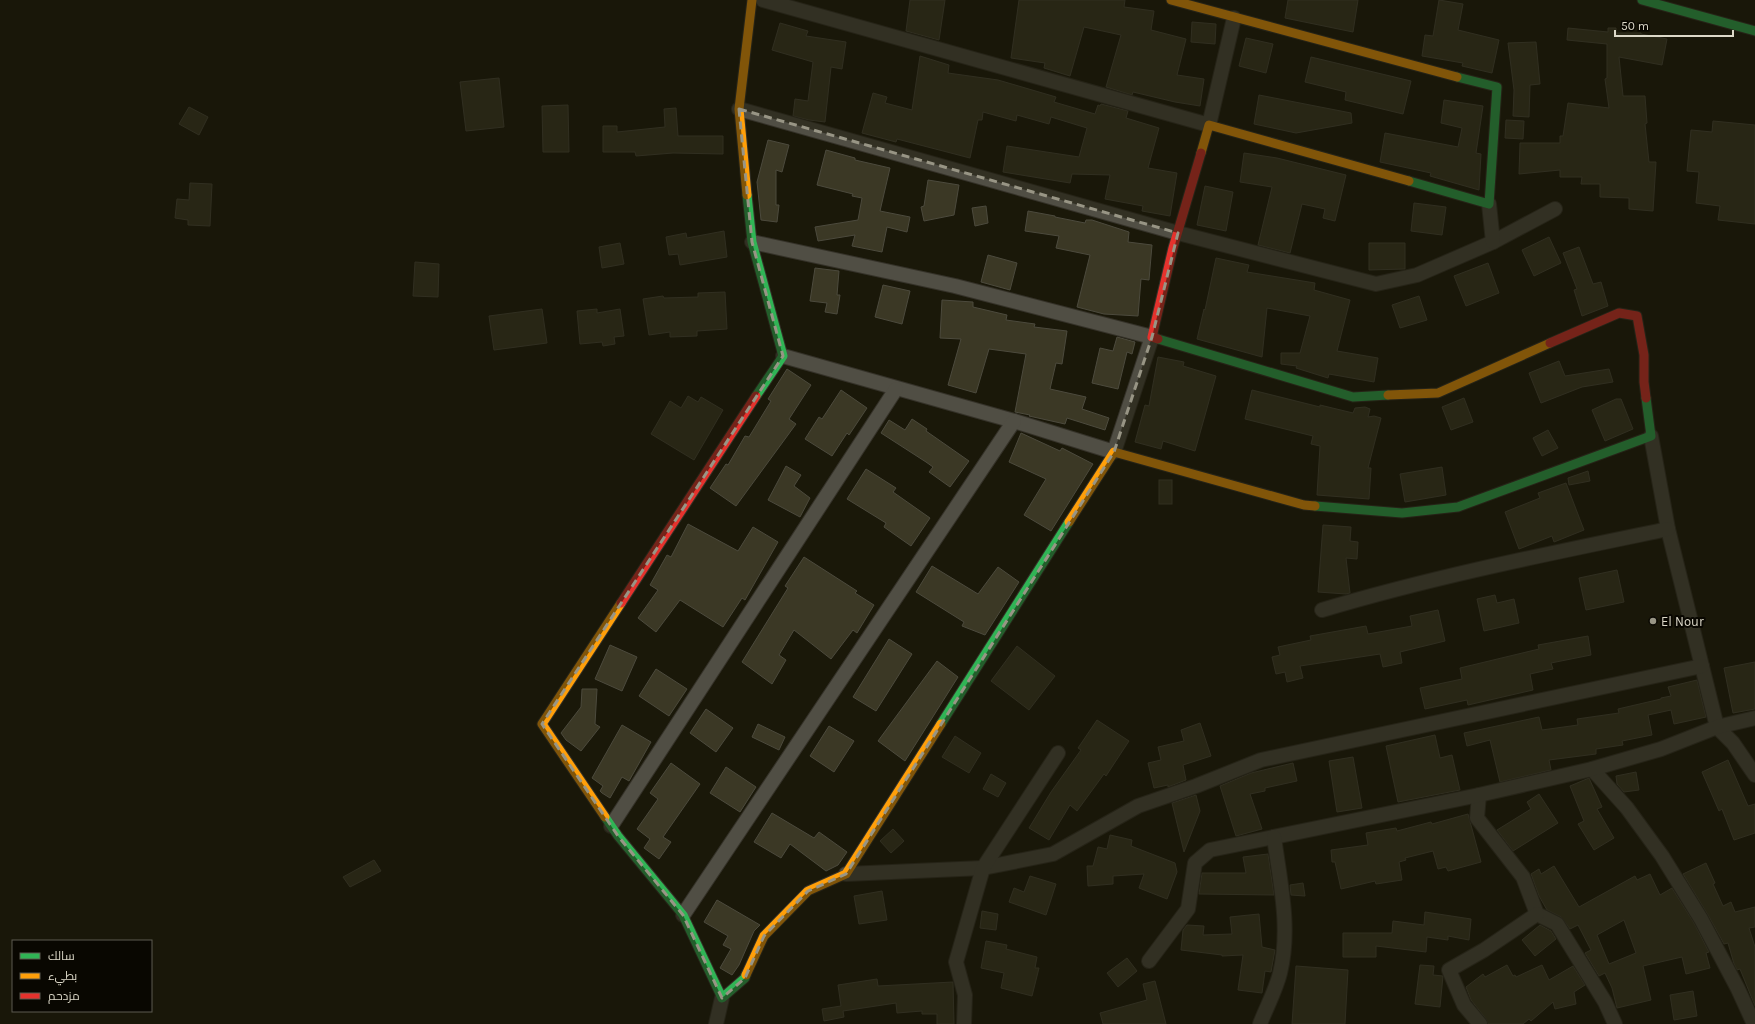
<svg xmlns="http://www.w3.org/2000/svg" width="1755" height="1024" viewBox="0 0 1755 1024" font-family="Karla,Cairo,sans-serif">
  <rect width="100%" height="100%" fill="#1a1809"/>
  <!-- building -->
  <g fill="#3b3825" stroke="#4c4a3d" fill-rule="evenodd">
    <polygon points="910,0 945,0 939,40 906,31"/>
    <polygon points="1019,0 1125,0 1124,7 1154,11 1151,30 1186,39 1177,75 1204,79 1200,106 1175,102 1133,92 1132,95 1106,87 1121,35 1084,27 1070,76 1044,68 1045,63 1011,58"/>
    <polygon points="1288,0 1358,0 1353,32 1285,18"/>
    <polygon points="1439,0 1463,4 1458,30 1499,40 1492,73 1462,66 1463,63 1422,56 1425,35 1433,36"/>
    <polygon points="1192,22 1216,24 1215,44 1191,42"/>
    <polygon points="780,23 808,31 806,36 846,42 842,69 831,67 825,122 809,120 793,116 795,99 808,101 813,62 772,50"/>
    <polygon points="1568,28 1608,32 1608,28 1616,28 1616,33 1641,33 1641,34 1667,39 1662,65 1619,57 1623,96 1645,96 1647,123 1645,124 1649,162 1656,162 1653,211 1629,209 1629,198 1600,197 1600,184 1581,184 1582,177 1560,177 1560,170 1519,174 1520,143 1560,143 1560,136 1563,136 1568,103 1609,108 1605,79 1607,78 1607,44 1567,40"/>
    <polygon points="1246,38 1273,44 1266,73 1239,66"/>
    <polygon points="1536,42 1540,84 1530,85 1529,117 1513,116 1514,90 1508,43"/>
    <polygon points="920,56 949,65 948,73 998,80 1056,97 1054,102 1095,114 1098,105 1100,106 1101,104 1128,111 1126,118 1159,128 1148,168 1177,173 1170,216 1142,211 1143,206 1105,199 1110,175 1072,174 1070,183 1003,172 1007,146 1079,157 1087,128 1051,117 1049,124 1017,115 1016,121 983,112 982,120 978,120 970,158 897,139 896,142 862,133 873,93 887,97 885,103 912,110"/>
    <polygon points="1311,57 1411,81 1403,114 1345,100 1346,92 1305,82"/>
    <polygon points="499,78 504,127 466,131 460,82"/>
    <polygon points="1259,95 1351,113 1352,123 1296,133 1254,124"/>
    <polygon points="1444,100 1483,106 1476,153 1481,154 1479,190 1430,176 1431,173 1380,162 1385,133 1458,147 1462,128 1441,123"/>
    <polygon points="568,105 569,152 543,152 542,106"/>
    <polygon points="189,107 208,117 199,135 179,124"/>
    <polygon points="676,108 678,136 723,136 723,154 673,153 636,156 635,152 603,152 603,126 617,126 617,132 665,127 664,109"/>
    <polygon points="1506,120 1524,121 1523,139 1505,138"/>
    <polygon points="1713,121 1755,125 1755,224 1718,220 1720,206 1696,203 1699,172 1687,171 1691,130 1712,132"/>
    <polygon points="768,140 789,145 782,172 776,170 776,205 779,205 777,222 761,220 757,182"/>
    <polygon points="826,150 855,158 855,160 890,168 880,211 910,217 907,232 887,227 882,252 852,246 855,235 818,241 815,227 858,220 862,198 852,196 853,194 817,185"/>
    <polygon points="1244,153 1277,158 1346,175 1335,221 1323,218 1325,209 1302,204 1290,253 1258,245 1272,187 1240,182"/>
    <polygon points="928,180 959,185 954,215 924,221 921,207 924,206"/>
    <polygon points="190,183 212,184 210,226 188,225 188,220 175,218 177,199 189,200"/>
    <polygon points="1205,186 1233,192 1226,231 1197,225"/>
    <polygon points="1414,203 1446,207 1442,235 1411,231"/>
    <polygon points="986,206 988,223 975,226 972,208"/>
    <polygon points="1028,211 1055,216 1055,217 1085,223 1086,220 1092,220 1129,232 1128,242 1152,245 1149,280 1141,279 1138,316 1104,314 1077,307 1090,255 1056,248 1059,236 1025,231"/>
    <polygon points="724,231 727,257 680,265 678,254 669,255 666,237 686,233 687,238"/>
    <polygon points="1549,237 1561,263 1534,276 1522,250"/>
    <polygon points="620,243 624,264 602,268 599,247"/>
    <polygon points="1369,243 1405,243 1405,269 1369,270"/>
    <polygon points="1579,247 1593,284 1601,282 1608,306 1582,316 1574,290 1577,289 1563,253"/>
    <polygon points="988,255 1017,263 1010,290 981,282"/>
    <polygon points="1216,258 1249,265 1247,272 1315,283 1314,290 1350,300 1337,351 1378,358 1374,382 1329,374 1328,378 1296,368 1297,366 1281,364 1281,353 1300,353 1310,316 1267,308 1262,357 1197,339 1204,309 1205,310"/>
    <polygon points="415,262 439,264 438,297 413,296"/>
    <polygon points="1488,263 1499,293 1466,306 1454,276"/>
    <polygon points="815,268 839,271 837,295 840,295 837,314 825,312 827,303 810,301"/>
    <polygon points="883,285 910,291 902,324 875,317"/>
    <polygon points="725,292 727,329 697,331 697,336 670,337 670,332 649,335 643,299 663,296 664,298 698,297 698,293"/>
    <polygon points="1419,296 1427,320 1400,328 1392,305"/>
    <polygon points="942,300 973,302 973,307 1007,315 1006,320 1035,324 1034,327 1067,331 1062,364 1056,363 1050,389 1086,397 1082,409 1109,418 1105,430 1067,418 1065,424 1029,416 1030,415 1015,412 1026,354 989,349 976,393 948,385 961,339 940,338"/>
    <polygon points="542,309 547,343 494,350 489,316"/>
    <polygon points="597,309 597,313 620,309 624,336 614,337 615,344 603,346 602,342 580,344 577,311"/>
    <polygon points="1117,337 1135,342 1132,354 1127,352 1118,389 1092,383 1100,348 1113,351"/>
    <polygon points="1158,357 1184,362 1183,366 1216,376 1195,451 1163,441 1161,449 1135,442 1145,405 1149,406"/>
    <polygon points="1559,361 1565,376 1609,369 1613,382 1582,387 1541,403 1529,373"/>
    <polygon points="787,369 811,385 789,419 796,424 736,506 710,488 726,464 728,465 745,436 749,437 771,401 768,399"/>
    <polygon points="841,390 867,408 849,435 847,433 832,456 805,439 819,417 822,419"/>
    <polygon points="1252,390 1320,407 1320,405 1353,413 1355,408 1365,407 1370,409 1368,417 1374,416 1381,418 1368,468 1371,468 1369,499 1317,495 1320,446 1311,444 1313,436 1245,419"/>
    <polygon points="688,396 698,402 701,397 723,410 694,460 651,434 670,401 681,408"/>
    <polygon points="1464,398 1473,422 1451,430 1442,407"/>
    <polygon points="1616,399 1621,399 1633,429 1605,441 1592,410"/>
    <polygon points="912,419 927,429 926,431 969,461 950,487 929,472 933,467 926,462 881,433 889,420 905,430"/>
    <polygon points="1548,430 1558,448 1542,456 1533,438"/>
    <polygon points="1021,433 1060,451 1062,448 1093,464 1051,531 1024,515 1046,479 1009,462"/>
    <polygon points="786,466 801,475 794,486 810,498 800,517 768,500"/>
    <polygon points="1442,467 1446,495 1405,502 1400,474"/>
    <polygon points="866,469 896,488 893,492 930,518 911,546 884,527 886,523 847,499"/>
    <polygon points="1588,471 1590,481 1569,485 1568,478"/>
    <rect x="1159" y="480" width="13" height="24"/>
    <polygon points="1566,483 1584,530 1554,542 1552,536 1519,549 1505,512 1540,498 1538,493"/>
    <polygon points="688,524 738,551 753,527 778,542 745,600 742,598 723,627 680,600 656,632 638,618 658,590 650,585 667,555 671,557"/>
    <polygon points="1323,525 1351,527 1350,541 1358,542 1357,559 1346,558 1350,593 1346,594 1318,592"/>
    <polygon points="804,557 857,591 855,593 874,605 857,633 853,630 831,659 794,630 779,655 786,660 772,684 742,662 788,588 785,586"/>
    <polygon points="932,566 978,594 998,567 1019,582 985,635 962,626 964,622 916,592"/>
    <polygon points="1617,570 1624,602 1586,610 1579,578"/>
    <polygon points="1495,595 1497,603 1514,599 1519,623 1484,631 1477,599"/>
    <polygon points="1438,610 1445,641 1400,652 1402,663 1383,667 1380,654 1300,666 1303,678 1287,682 1285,672 1276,674 1272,657 1280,655 1278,647 1311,640 1310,636 1366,626 1368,634 1412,626 1410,616"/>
    <polygon points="1588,636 1591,655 1551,663 1553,669 1530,674 1533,690 1468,705 1467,700 1425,709 1420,688 1462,679 1460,668 1539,649 1538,645"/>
    <polygon points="889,639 912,654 876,711 853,697"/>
    <polygon points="610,645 637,657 622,691 595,679"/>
    <polygon points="1017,646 1055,676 1029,710 991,681"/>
    <polygon points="937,661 958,677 905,761 878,741"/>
    <polygon points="1755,662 1755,709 1733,713 1724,668"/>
    <polygon points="656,669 687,689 669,716 639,696"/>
    <polygon points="1697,680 1706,717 1674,724 1671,710 1648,715 1652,735 1622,741 1623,745 1596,749 1596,754 1549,760 1551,770 1500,782 1490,740 1467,746 1464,733 1539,717 1542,730 1578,725 1577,719 1619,713 1618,709 1661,699 1661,698 1671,696 1668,687"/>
    <polygon points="582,689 597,689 595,724 600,727 581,751 566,740 561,733 581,707"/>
    <polygon points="706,709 733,728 716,752 690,733"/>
    <polygon points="1097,720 1129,741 1106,776 1104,774 1077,811 1070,805 1049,840 1029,828 1051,792 1081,750 1078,748"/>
    <polygon points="1200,723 1211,756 1183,765 1186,780 1168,787 1168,785 1154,788 1148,763 1161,760 1158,747 1184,741 1181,730"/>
    <polygon points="758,724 785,737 779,750 752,737"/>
    <polygon points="622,725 651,742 629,781 622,777 610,798 602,793 600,791 603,786 592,778"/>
    <polygon points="829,726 854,741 834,772 810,756"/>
    <polygon points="1435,735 1440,758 1452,755 1460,790 1398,802 1386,746"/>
    <polygon points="955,736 981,753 969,773 942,757"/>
    <polygon points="1353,757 1362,808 1337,812 1329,761"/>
    <polygon points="1728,760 1748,806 1755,804 1755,833 1734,840 1722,809 1719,811 1702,772"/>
    <polygon points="671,763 700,784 663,837 671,842 659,859 644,848 650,839 637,829 658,799 650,793"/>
    <polygon points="1293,763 1297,781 1265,788 1265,791 1250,794 1262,829 1236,836 1220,786 1251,773"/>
    <polygon points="726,767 756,787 740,812 710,793"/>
    <polygon points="1636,772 1639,790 1624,792 1617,784 1616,776"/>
    <polygon points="991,774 1006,783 998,797 983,789"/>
    <polygon points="1589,778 1602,807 1597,809 1614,838 1594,850 1578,824 1584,821 1570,786"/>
    <polygon points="1539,794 1558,823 1513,851 1497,830 1531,809 1527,802"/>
    <polygon points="1196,795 1200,811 1184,852 1172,803"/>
    <polygon points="772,813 814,838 819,832 847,852 838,865 826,871 790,844 781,858 754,842"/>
    <polygon points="1468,814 1481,862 1448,871 1446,867 1438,869 1433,851 1405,858 1406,860 1399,862 1402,880 1376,884 1375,881 1341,889 1335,862 1332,862 1331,850 1368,845 1366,833 1396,828 1397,831 1431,822 1432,824"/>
    <polygon points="893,829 904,841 891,853 880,841"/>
    <polygon points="1110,835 1132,840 1131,846 1175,863 1177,872 1167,899 1139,888 1144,874 1113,876 1113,884 1088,886 1087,866 1093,866 1098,847 1107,849"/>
    <polygon points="1268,854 1274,895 1199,894 1202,873 1246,873 1243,857"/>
    <polygon points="374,860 381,871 350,887 343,877"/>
    <polygon points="1706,863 1715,883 1713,884 1723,906 1731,902 1735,912 1755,907 1755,927 1749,928 1755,947 1755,1006 1740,969 1737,970 1734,964 1728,943 1724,944 1708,915 1683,874"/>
    <path d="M1554,866L1579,907L1635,876L1637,880L1650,874L1660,895L1672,888L1694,923L1709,952L1706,953L1710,968L1686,974L1682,957L1643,966L1651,1000L1617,1008L1612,988L1605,973L1599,976L1585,953L1591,950L1578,925L1570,929L1561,917L1547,910L1539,896L1531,874L1539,869L1541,874ZM1624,920L1636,953L1609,964L1597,935Z"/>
    <polygon points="1030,876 1056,884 1046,915 1009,902 1014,888 1024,892"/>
    <polygon points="1303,883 1305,896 1291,895 1290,885"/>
    <polygon points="882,891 887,920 859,924 854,896"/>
    <polygon points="717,900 760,925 754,931 739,965 732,975 720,968 731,949 723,945 728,936 704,922"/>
    <polygon points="982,911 998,914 996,930 980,928"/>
    <polygon points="1425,912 1471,919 1469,940 1448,936 1448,940 1427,937 1426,952 1376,946 1376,957 1343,957 1343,933 1392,933 1393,921 1424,925"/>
    <polygon points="1259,914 1262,947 1275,950 1271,972 1265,971 1262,993 1238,990 1243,955 1222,956 1222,955 1181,950 1183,930 1187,925 1204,926 1203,935 1232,934 1230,917"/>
    <polygon points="1540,925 1551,931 1556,939 1535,956 1522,940"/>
    <polygon points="986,941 1007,945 1006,949 1037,957 1035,968 1039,968 1032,996 1001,988 1004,973 981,968"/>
    <polygon points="1127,958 1137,971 1118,987 1107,973"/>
    <polygon points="1420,965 1434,966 1433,975 1443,976 1440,1007 1415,1004"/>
    <polygon points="1507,965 1513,976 1515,975 1516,977 1542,965 1549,980 1573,966 1585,985 1574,992 1576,1004 1555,1009 1553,1002 1531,1021 1529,1019 1523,1024 1488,1024 1486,1019 1471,1000 1466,987 1483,974 1485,977"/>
    <polygon points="1296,966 1348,970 1345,1024 1292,1024"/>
    <polygon points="877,979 878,986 953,982 954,1024 937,1024 937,1014 922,1014 922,1011 897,1013 896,1003 843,1011 844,1017 824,1021 822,1009 841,1006 838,985"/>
    <polygon points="1155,981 1166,1024 1103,1024 1100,1013 1147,1000 1143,984"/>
    <polygon points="1693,991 1697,1016 1674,1020 1670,995"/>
  </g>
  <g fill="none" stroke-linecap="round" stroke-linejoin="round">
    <!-- street casing -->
    <g stroke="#353229" stroke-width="16">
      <g id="street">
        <polyline points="763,0 1209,125 1234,18"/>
        <polyline points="739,109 1178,233 1376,284 1417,275 1493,242 1555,209"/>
        <polyline points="1489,204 1493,242"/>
        <polyline points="752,242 955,286 1152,337 1114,452 1014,421 783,356"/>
        <polyline points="1651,436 1668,529 1717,727 1733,743 1755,775"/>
        <path d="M1322,610C1436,576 1552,553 1668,529"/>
        <polyline points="1592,769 1627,808 1662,856 1701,919 1738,989 1754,1024"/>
        <polyline points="1479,795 1477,818 1523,877 1537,914 1557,924 1605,1002 1615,1024"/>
        <polyline points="611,826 896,389"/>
        <polyline points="846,874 983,868 1053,854 1138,806 1196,786 1261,760 1702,666"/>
        <polyline points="683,915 1014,421"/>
        <polyline points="1149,961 1188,909 1195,863 1210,850 1479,795 1592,769 1661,749 1717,727 1755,718"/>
        <polyline points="716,1024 722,998"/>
        <polyline points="964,1024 965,995 956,962 983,868 1058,753"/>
        <path d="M1260,1024C1266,1008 1276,990 1280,973C1291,928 1280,882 1274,837"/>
        <polyline points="1480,1024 1464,1005 1449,970 1484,950 1537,914"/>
      </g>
    </g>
    <!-- fast casing -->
    <g stroke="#353229" stroke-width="11">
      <g id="fast">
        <polyline points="1642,0 1755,31"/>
        <polyline points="1409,181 1489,204 1497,87 1457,77"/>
        <polyline points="747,195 752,242 783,356 756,396"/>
        <polyline points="1158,339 1353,397 1388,395"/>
        <polyline points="1315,506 1402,513 1458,507 1651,436 1646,398"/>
        <polyline points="941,724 1069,522"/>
        <polyline points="605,817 618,836 683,915 722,998 745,978 746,975"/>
      </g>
    </g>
    <!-- slow casing -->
    <g stroke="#353229" stroke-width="11">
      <g id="slow">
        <polyline points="1171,0 1457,77"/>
        <polyline points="1201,153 1209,125 1409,181"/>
        <polyline points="747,195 739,109 752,0"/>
        <polyline points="1388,395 1438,393 1550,343"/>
        <polyline points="1069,522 1114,452 1304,505 1315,506"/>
        <polyline points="605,817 542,724 621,603"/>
        <polyline points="746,975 764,936 808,891 846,874 941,724"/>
      </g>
    </g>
    <!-- jam casing -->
    <g stroke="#353229" stroke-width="11">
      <g id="jam">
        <polyline points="1158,339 1152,337 1173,248 1201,153"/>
        <polyline points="1550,343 1619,313 1637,316 1644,355 1644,382 1646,398"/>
        <polyline points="621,603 756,396"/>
      </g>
    </g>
    <!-- street -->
    <use href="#street" stroke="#504e44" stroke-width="14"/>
    <!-- fast -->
    <use href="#fast" stroke="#30b455" stroke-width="9"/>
    <!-- slow -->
    <use href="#slow" stroke="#ff9f0a" stroke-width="9"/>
    <!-- jam -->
    <use href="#jam" stroke="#e5322d" stroke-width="9"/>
  </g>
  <!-- marked area -->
  <path d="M0 0H1755V1024H0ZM739,109L1178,233L1152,337L1114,452L846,874L808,891L764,936L745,978L722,998L683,915L618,836L542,724L783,356L752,242Z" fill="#1a1809" fill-opacity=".55" fill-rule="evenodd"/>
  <path fill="none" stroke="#989585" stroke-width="3" stroke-dasharray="8 5" stroke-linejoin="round" d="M739,109L1178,233L1152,337L1114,452L846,874L808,891L764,936L745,978L722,998L683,915L618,836L542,724L783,356L752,242Z"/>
  <!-- markers -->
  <circle fill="#989585" stroke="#090701" stroke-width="1.5" cx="1653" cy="621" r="4"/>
  <g text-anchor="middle" stroke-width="4" stroke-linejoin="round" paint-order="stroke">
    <!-- poi labels -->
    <g font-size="13" fill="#dcd8c8" stroke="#090701" text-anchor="start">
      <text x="1661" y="626">El Nour</text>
    </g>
  </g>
  <!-- legend -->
  <rect x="12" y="940" width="140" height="72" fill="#090701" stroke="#5d5b51"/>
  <rect x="20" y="953" width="20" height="6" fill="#30b455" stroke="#5d5b51"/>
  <text x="48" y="960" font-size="12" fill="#dcd8c8">سالك</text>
  <rect x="20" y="973" width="20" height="6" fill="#ff9f0a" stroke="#5d5b51"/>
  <text x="48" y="980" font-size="12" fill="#dcd8c8">بطيء</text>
  <rect x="20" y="993" width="20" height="6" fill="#e5322d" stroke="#5d5b51"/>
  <text x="48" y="1000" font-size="12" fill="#dcd8c8">مزدحم</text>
  <!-- scale -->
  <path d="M1615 30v6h118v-6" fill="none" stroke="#dcd8c8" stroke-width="2"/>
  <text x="1621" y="30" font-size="12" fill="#dcd8c8" stroke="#090701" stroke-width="3" paint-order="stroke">50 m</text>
</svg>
